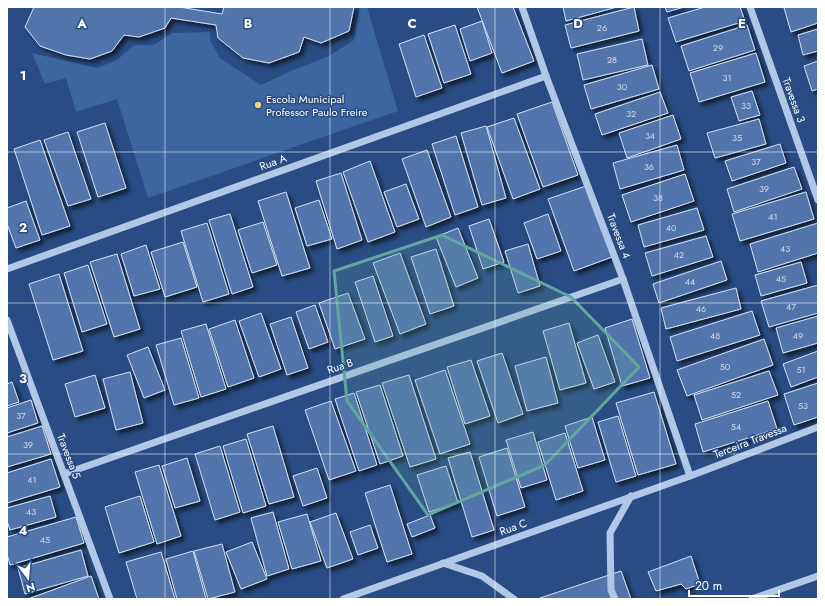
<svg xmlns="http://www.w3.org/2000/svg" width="825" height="606" viewBox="0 0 825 606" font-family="Jost,sans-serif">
  <defs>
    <filter id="shadow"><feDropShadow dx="3.5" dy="3.5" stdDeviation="2" flood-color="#0009"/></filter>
  </defs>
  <rect width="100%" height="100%" fill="#284c83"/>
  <!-- green -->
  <polygon fill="#3d659f" points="360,7 367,7 398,111 148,198 117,99 76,112 66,78 45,84 32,53 97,68 117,60 134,45 154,45 172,33 210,32 211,42 220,58 261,85 291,71 329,56 354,40"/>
  <!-- building -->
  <g fill="#5175ab" stroke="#d5e2f5" filter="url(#shadow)">
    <polygon points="34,7 179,7 222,14 224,7 354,7 349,31 321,43 304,37 299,52 269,63 243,58 218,38 216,25 171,18 165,28 139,37 124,35 112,51 90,59 66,55 40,46 25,27"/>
    <polygon points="477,7 513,7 534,61 502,73"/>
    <polygon points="563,7 617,7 566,21"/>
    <polygon points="634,7 639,31 571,48 565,25"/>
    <polygon points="665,7 684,7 667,12"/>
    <polygon points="705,7 740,7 745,21 676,42 668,18"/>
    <polygon points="786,7 818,7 818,23 791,32 784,8"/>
    <polygon points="482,21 492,53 470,61 460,29"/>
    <polygon points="455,25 471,74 444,83 428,34"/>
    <polygon points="747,25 755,50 689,71 681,46"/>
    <polygon points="818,29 818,51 803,55 798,35"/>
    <polygon points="424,35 442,88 416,97 399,44"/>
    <polygon points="642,39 648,65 583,80 577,54"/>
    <polygon points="756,53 765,82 699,102 690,73"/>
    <polygon points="818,61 818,89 812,91 804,66"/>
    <polygon points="652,65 659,89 591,109 584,85"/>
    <polygon points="752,91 760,115 739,121 731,97"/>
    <polygon points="660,92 668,113 602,135 595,114"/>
    <polygon points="552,102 578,175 543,187 517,114"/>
    <polygon points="673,115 681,139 627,158 619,133"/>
    <polygon points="514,118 540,189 513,199 487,127"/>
    <polygon points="759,119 766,144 715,158 707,133"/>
    <polygon points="105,123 126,188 98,197 77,132"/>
    <polygon points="486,126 506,198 482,205 461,133"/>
    <polygon points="68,132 91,199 68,206 44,140"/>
    <polygon points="456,136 478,207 455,215 432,144"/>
    <polygon points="40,140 70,226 42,235 14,149"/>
    <polygon points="780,144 786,163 732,181 725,161"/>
    <polygon points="677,145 684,170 620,189 613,163"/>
    <polygon points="427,150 451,217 426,227 402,159"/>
    <polygon points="370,161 395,232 368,242 343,172"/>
    <polygon points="794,167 802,189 734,212 727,189"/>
    <polygon points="341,173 362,240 337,249 316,181"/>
    <polygon points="685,174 694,201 631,222 622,195"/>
    <polygon points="406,184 419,219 397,227 384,192"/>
    <polygon points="586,186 612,257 574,271 548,199"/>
    <polygon points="286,192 310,268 282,276 258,201"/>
    <polygon points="806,192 814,219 740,241 732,214"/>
    <polygon points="319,200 332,239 307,246 295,208"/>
    <polygon points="26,201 40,240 16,248 7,224 7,208"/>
    <polygon points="697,208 704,230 644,247 638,225"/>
    <polygon points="230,214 253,287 232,294 209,220"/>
    <polygon points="548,214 561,251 537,259 524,223"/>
    <polygon points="489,219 504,262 483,269 469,226"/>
    <polygon points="263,222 277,265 252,273 238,230"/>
    <polygon points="207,223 229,294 203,302 181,231"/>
    <polygon points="818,223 818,253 758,272 750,244"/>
    <polygon points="458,228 478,278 456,287 436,237"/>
    <polygon points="706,236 713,257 652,276 645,253"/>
    <polygon points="183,242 197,287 165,297 151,252"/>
    <polygon points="528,244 540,286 518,293 505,251"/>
    <polygon points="146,245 160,289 134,296 121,254"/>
    <polygon points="436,249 454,306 430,314 411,257"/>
    <polygon points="400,253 426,324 400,334 373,263"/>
    <polygon points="117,254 140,329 114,337 90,262"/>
    <polygon points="721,261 727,280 659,303 653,284"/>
    <polygon points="801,262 807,283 761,296 755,275"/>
    <polygon points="88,265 107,324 82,332 64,273"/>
    <polygon points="59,274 83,351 53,360 29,284"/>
    <polygon points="373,276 393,336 375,342 355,282"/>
    <polygon points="818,285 818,313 769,327 761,301"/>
    <polygon points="736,288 741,309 666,329 661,308"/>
    <polygon points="348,293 365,339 335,349 319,303"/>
    <polygon points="315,305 328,342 309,349 296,312"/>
    <polygon points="752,311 760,335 677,361 670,337"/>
    <polygon points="261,313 281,369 259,377 239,321"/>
    <polygon points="818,316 818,343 783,353 776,328"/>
    <polygon points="291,317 308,368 287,375 270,324"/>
    <polygon points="632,319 650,378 622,386 605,328"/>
    <polygon points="235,320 254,378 228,387 209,329"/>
    <polygon points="569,323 586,383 560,390 543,331"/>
    <polygon points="206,324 226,389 201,397 181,331"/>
    <polygon points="598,335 615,382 594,389 577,343"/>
    <polygon points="181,338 199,398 174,405 156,345"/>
    <polygon points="764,339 773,365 687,396 677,370"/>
    <polygon points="148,347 165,390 144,398 127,355"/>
    <polygon points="818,351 818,377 791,387 783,364"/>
    <polygon points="502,353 523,414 498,423 477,361"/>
    <polygon points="546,357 558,403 527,411 515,366"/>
    <polygon points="471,360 490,416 465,424 447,367"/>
    <polygon points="445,370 470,444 440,454 415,380"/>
    <polygon points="769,371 778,395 702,420 694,395"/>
    <polygon points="130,372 143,423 116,430 103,379"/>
    <polygon points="95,375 105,408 75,417 65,384"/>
    <polygon points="409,375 436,459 410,467 382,383"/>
    <polygon points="12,382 19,402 7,406 7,384"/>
    <polygon points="818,383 818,417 794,425 784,394"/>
    <polygon points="380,385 403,456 380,464 356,392"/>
    <polygon points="654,392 676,464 638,475 616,403"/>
    <polygon points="354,393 377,465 359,471 335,399"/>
    <polygon points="31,400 38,423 7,433 7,408"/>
    <polygon points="331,401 356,471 329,480 305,410"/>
    <polygon points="768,401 777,429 703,452 695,424"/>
    <polygon points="618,416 636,476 616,482 598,422"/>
    <polygon points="592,417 605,460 578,468 565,426"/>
    <polygon points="42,426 51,454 7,467 7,437"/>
    <polygon points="273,426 294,497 269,504 247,434"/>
    <polygon points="533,432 547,480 521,488 506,440"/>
    <polygon points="565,433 583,491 556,500 538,442"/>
    <polygon points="246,439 266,506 243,513 223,446"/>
    <polygon points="220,446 240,512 215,520 195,454"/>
    <polygon points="507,448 525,507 497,516 479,457"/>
    <polygon points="470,452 494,530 472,537 448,458"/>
    <polygon points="187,458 200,501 175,508 162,466"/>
    <polygon points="51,459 60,487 7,503 7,473"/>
    <polygon points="159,465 181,536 157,544 135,472"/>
    <polygon points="446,466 458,503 429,512 417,475"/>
    <polygon points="317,468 327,498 303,506 293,476"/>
    <polygon points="390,485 412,554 387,562 365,493"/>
    <polygon points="50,496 56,517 10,530 7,521 7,508"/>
    <polygon points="140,496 154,542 119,553 105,507"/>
    <polygon points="273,512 289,569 267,576 251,518"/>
    <polygon points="336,513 353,559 327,568 310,522"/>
    <polygon points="307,514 321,561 292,569 278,522"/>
    <polygon points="430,515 435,528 412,537 407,524"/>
    <polygon points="76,517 84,543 10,565 7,554 7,537"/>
    <polygon points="370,525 378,548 358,555 350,532"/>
    <polygon points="252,542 267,579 241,589 226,552"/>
    <polygon points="222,544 235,592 208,599 194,551"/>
    <polygon points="81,550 88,576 25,594 18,568"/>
    <polygon points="193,551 206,599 177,599 166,559"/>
    <polygon points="161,552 175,599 137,599 126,562"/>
    <polygon points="691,556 700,584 686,589 681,584 656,591 648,572"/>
    <polygon points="621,571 631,599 537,599"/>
    <polygon points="91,576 99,599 28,599"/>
  </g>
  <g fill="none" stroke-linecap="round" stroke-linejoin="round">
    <!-- minor -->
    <g stroke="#b1c7e7" stroke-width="7">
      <polyline points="522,7 546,76 623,279 690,476"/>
      <polyline points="750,7 818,200"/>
      <polyline points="7,269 546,76"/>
      <polyline points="7,320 110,599"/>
      <polyline points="64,474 623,279"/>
      <polyline points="443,563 482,576 514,599"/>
      <polyline points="343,599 690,476 818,427"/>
      <polyline points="615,599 611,590 610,533 631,496"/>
      <polyline points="752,599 818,576"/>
    </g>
  </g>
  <!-- marked area -->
  <path fill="#63a6a1" fill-opacity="0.2" stroke="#63a6a1" stroke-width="3" stroke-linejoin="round" d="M442,235L571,297L639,367L545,465L428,515L347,401L334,271Z"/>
  <!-- grid -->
  <path fill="none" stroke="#fff" stroke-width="1" stroke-opacity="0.55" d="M165,7V599M330,7V599M495,7V599M660,7V599M7,152H818M7,303H818M7,454H818"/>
  <!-- markers -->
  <circle fill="#eed178" stroke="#284c83" stroke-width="1.5" cx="258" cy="105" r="4"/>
  <g text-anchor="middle" stroke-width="3" stroke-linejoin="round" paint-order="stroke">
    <!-- number labels -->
    <g font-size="9" fill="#d4dcea">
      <text x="602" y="31">26</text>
      <text x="718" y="51">29</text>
      <text x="612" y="63">28</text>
      <text x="727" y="81">31</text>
      <text x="622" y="90">30</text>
      <text x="746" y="109">33</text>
      <text x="631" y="117">32</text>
      <text x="650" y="139">34</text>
      <text x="737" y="141">35</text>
      <text x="756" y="165">37</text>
      <text x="649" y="170">36</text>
      <text x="764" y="192">39</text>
      <text x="658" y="201">38</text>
      <text x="773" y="220">41</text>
      <text x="671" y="231">40</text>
      <text x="785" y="252">43</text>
      <text x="679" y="258">42</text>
      <text x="781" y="282">45</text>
      <text x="690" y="285">44</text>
      <text x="791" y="310">47</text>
      <text x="701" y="312">46</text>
      <text x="715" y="339">48</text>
      <text x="798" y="339">49</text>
      <text x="725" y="370">50</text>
      <text x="801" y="373">51</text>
      <text x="736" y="398">52</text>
      <text x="803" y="409">53</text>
      <text x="21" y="419">37</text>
      <text x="736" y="430">54</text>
      <text x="28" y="448">39</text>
      <text x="32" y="483">41</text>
      <text x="31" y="515">43</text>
      <text x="45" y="543">45</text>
    </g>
    <!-- poi labels -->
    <g font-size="11" fill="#fff" stroke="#284c83" text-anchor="start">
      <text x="266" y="103">Escola Municipal<tspan x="266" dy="13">Professor Paulo Freire</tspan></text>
    </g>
    <!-- street labels -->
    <g font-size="11" fill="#fff" stroke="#284c83">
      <text transform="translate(794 100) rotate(70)" y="4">Travessa 3</text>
      <text transform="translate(273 162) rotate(-20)" y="4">Rua A</text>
      <text transform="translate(619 236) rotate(69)" y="4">Travessa 4</text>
      <text transform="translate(340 366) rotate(-19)" y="4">Rua B</text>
      <text transform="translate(750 441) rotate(-21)" y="4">Terceira Travessa</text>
      <text transform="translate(69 456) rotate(69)" y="4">Travessa 5</text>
      <text transform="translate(513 527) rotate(-20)" y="4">Rua C</text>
    </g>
  </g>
  <g font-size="13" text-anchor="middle" font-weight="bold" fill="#fff" stroke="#284c83" stroke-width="3" stroke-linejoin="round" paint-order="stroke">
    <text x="82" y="28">A</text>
    <text x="248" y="28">B</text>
    <text x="412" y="28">C</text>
    <text x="578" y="28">D</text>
    <text x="742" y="28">E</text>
    <text x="23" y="80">1</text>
    <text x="23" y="232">2</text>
    <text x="23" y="383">3</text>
    <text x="23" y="535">4</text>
  </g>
  <!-- border -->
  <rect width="825" height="606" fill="none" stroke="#ffffff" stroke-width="16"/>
  <!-- north arrow -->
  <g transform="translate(28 578) rotate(164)" stroke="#284c83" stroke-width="3" paint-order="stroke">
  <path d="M0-3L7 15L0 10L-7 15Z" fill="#ffffff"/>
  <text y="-6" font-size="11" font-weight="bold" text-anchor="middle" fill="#ffffff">N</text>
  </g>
  <!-- scale -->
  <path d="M689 590v6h90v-6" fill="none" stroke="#ffffff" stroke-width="2"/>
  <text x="695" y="590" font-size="12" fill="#ffffff" stroke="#284c83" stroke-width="3" paint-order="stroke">20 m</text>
</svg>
